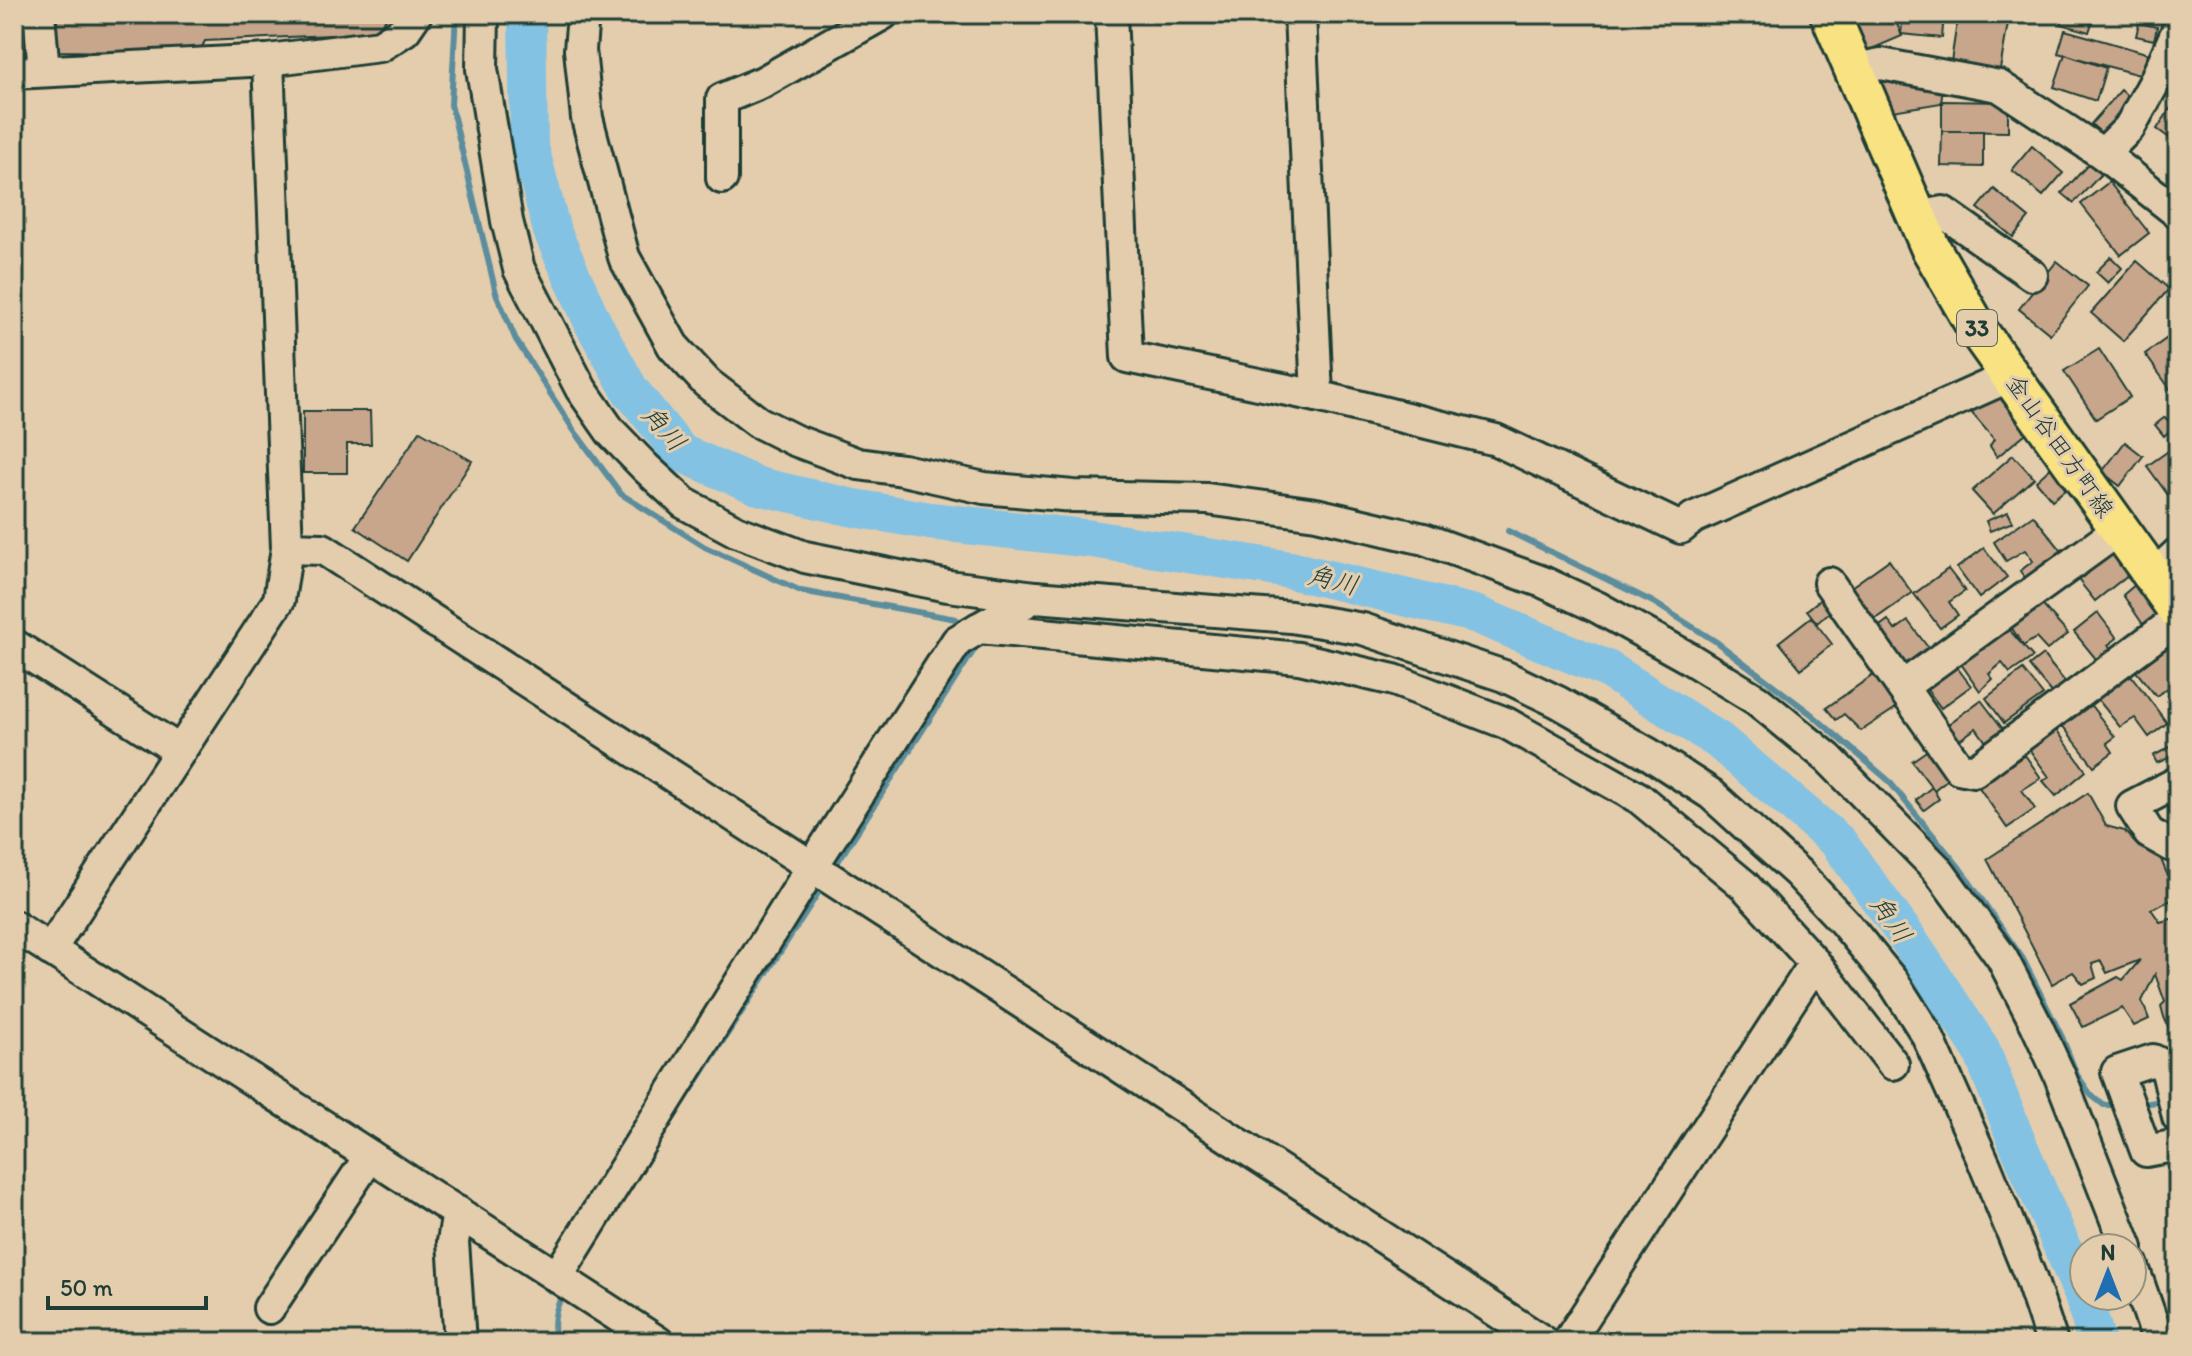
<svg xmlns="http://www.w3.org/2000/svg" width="2192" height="1356" viewBox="0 0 2192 1356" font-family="Itim,'Klee One',sans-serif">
  <rect width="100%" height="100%" fill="#e4cdad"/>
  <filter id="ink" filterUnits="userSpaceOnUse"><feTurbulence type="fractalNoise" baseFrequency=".0125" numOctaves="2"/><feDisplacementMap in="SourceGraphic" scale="16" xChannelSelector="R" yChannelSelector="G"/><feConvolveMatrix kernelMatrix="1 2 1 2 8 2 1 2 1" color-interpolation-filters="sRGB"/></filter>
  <g filter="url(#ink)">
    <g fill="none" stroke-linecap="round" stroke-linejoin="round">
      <!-- stream -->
      <g stroke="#5b8d9d" stroke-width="6">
        <polyline points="456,14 451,105 496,293 516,340 573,429 621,494 705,547 801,591 956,619 963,627"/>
        <polyline points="1508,531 1653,602 1715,641 1810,713 1888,780 1959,867 2023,959 2062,1037 2077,1075 2091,1095 2104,1105 2119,1105"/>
        <polyline points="832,871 978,644 976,642"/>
        <polyline points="2138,1105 2167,1100"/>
        <polyline points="674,1117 824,884"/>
        <path d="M557,1342C551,1325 555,1308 564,1292"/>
      </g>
      <!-- river -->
      <polyline stroke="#83c2e3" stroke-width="38" points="527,14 529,144 552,231 593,323 630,390 681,453 758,486 849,507 930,521 1092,539 1290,570 1475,614 1607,669 1718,740 1838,842 1906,936 1981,1049 2015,1137 2082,1293 2097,1342"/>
    </g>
    <!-- building -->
    <g fill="#c8a68b" stroke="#1f3d34" stroke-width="2">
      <polygon points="57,14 390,14 374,33 205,41 199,53 57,51"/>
      <polygon points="1870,14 1893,14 1902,36 1860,54 1847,23"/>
      <polygon points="1903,14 1944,14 1942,38 1901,34"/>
      <polygon points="2065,14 2094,17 2089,32 2061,24"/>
      <polygon points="1958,16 2008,23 1999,75 1950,68"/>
      <polygon points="2139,23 2157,27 2154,40 2136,36"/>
      <polygon points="2065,30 2153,55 2147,77 2058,53"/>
      <polygon points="2065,54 2106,68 2096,101 2054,87"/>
      <polygon points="1887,77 1943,88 1941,103 1887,112 1873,81"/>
      <polygon points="2121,90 2134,102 2105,136 2091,124"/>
      <polygon points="2178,97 2178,129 2171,139 2157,129"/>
      <polygon points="1942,101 2008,102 2008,132 1942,131"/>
      <polygon points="1942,131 1983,131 1983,167 1941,166"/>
      <polygon points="2032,146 2063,173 2043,196 2012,170"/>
      <polygon points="2094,158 2106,169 2074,203 2062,193"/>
      <polygon points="2109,182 2149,233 2121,255 2081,204"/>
      <polygon points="1994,189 2029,218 2013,237 1978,208"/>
      <polygon points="2111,257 2122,268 2108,283 2096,272"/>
      <polygon points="2057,261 2088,286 2050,334 2019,309"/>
      <polygon points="2137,261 2169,289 2123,341 2091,313"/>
      <polygon points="2173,334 2178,341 2178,400 2145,354"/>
      <polygon points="2099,349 2130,397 2096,419 2064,371"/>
      <polygon points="1997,394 2026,433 1997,457 1990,446 1994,439 1970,411"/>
      <polygon points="303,411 370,411 371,444 347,444 347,473 303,473"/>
      <polygon points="2165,417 2174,427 2164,436 2155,425"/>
      <polygon points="420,431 472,461 407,561 355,527"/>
      <polygon points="2125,442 2143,456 2120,486 2102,472"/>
      <polygon points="2177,445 2178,446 2178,509 2147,466"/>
      <polygon points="2013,455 2034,478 1993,514 1972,491"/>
      <polygon points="2053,466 2070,486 2052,500 2036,481"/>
      <polygon points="2008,512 2013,522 1990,531 1986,521"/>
      <polygon points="2033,515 2066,556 2029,583 2020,571 2033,561 2025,550 2006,561 1994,542"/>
      <polygon points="1984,548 2007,577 1979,598 1957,568"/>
      <polygon points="2110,550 2129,574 2095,601 2076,577"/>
      <polygon points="1889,560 1912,593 1868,624 1844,592"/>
      <polygon points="1948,569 1965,591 1949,602 1958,615 1940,628 1914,594"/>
      <polygon points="2136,584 2161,616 2144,626 2123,595"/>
      <polygon points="1822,598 1832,610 1817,623 1807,610"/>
      <polygon points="2039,601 2068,634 2047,650 2036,638 2023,646 2010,625"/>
      <polygon points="2098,613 2117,638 2108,645 2114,652 2100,664 2074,632"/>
      <polygon points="1811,617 1832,644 1801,669 1779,642"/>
      <polygon points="1888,620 1895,630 1908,621 1930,650 1901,671 1872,632"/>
      <polygon points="2006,626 2033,657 2010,673 2002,663 1989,674 1993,679 1980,691 1957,658"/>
      <polygon points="2169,642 2178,653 2178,681 2156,696 2134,669"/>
      <polygon points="2043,655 2067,684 2053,695 2029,666"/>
      <polygon points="1953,662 1971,686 1941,708 1923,684"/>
      <polygon points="2023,670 2043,695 2004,723 1986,698"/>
      <polygon points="2127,670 2167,723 2149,737 2135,718 2120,727 2095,696"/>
      <polygon points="1879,671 1902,704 1861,731 1844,714 1836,720 1826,708"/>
      <polygon points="2086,699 2115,737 2107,743 2113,752 2094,766 2058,720"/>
      <polygon points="1981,700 2003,729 1986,742 1976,728 1954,744 1943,728"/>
      <polygon points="2053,725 2086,771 2056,796 2043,781 2049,777 2026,745"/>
      <polygon points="2176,744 2178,754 2157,763 2153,756"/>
      <polygon points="1932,747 1953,775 1934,790 1912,761"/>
      <polygon points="2025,755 2041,778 2022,790 2035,809 2007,828 1974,780 1994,767 2001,771"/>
      <polygon points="1932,787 1939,799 1924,810 1916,800"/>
      <polygon points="2088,793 2106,826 2124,831 2139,847 2158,852 2177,898 2151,909 2160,922 2178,917 2178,1050 2164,1017 2161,1006 2165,1002 2155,974 2142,1001 2149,1019 2134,1026 2122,1008 2083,1027 2070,1003 2118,977 2123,980 2140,960 2107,973 2101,961 2092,964 2096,978 2083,984 2073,972 2052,984 1987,859"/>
    </g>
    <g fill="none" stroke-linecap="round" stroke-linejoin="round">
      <!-- minor casing -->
      <g stroke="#1f3d34" stroke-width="36">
        <g id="minor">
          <polyline points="39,14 44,71"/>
          <polyline points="483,14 482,69 507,221 519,269 581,389 611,432 646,468 684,503 736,531 805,557 948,586 1035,597"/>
          <polyline points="583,14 580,50 587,118 624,257 673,346 707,383 758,422 794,440 858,464 903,470 984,488 1073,496 1207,499 1316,514 1424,539 1543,582 1597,607 1687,657 1757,700 1828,758 1937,869 2002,958 2036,1024 2059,1074 2127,1248"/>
          <polyline points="1111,14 1127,357 1317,396 1300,14"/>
          <polyline points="1855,69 1881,64 1999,86 2103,154 2178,213"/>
          <polyline points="14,73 268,60 380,46 405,30 416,14"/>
          <polyline points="2103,154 2129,128 2153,85 2178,29"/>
          <polyline points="722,178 722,99 763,82 883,14"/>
          <polyline points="1917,217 1943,212 2032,275"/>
          <polyline points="1317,396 1496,440 1681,528 1693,518 2010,376"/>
          <polyline points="287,548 323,549 1544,1342"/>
          <polyline points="2153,576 2178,553"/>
          <polyline points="1829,583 1902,687 2120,529"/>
          <polyline points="979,628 1035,597 1291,617 1363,629 1504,676 1558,702 1649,754 1711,794 1798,873 1844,922 1894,983 1927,1035 1985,1165 2030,1276 2052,1342"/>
          <polyline points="14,645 180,751"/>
          <polyline points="1902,687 1959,768 1974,771 2178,619"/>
          <polyline points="2178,782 2132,806 2149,833 2172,846 2178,843"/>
          <polyline points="14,926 658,1342"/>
          <polyline points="50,950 279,600 287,548 268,60"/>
          <polyline points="1815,963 1893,1064"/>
          <polyline points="2178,1062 2166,1067 2153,1060 2117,1072 2146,1151 2178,1145"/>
          <polyline points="2166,1067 2178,1117"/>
          <polyline points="458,1212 453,1242 460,1342"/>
          <polyline points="2132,1264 2159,1342"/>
          <polyline points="557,1277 812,867 957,641 979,628 1299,658 1394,680 1506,723 1639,798 1744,885 1815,963 1568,1342"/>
          <polyline points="269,1308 370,1156"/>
        </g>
      </g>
      <!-- major casing -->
      <g stroke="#1f3d34" stroke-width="44">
        <polyline id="major" points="1830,14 1930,247 1979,332 2178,611"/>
      </g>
      <!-- minor -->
      <use href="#minor" stroke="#e4cdad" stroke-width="30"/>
      <!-- major -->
      <use href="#major" stroke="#f8e281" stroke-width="38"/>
    </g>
  </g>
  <g text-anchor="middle" stroke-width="6" stroke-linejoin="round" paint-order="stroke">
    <!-- shield labels -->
    <rect fill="#e4cdad" stroke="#5a6858" stroke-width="2" x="1957" y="310" width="40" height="36" rx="6"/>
    <g font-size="22" font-weight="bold" fill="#1f3d34">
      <text x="1977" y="336">33</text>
    </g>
    <!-- street labels -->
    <g font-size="24" fill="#1f3d34" stroke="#e4cdad">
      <text transform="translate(2060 446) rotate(55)" y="8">金山谷田方町線</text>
    </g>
    <!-- water labels -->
    <g font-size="26" font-style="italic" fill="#24443d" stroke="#e4cdad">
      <text transform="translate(664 428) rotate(48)" y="9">角川</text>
      <text transform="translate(1333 580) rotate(14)" y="9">角川</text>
      <text transform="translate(1891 919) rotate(55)" y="9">角川</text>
    </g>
  </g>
  <!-- margin -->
  <rect width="2192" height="1356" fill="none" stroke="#e4cdad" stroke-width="48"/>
  <rect x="24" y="24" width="2144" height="1308" fill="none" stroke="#1f3d34" stroke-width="3" filter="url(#ink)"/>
  <!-- north arrow -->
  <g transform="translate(2108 1272)"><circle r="38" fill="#e4cdad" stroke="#95937d" stroke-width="2"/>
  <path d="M0-6L14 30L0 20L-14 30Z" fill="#1f6fb2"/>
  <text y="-12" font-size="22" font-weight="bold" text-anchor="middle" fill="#1f3d34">N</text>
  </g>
  <!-- scale -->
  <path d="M48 1296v12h158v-12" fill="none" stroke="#1f3d34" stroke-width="4"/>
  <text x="60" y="1296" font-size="24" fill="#1f3d34" stroke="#e4cdad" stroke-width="6" paint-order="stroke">50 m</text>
</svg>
